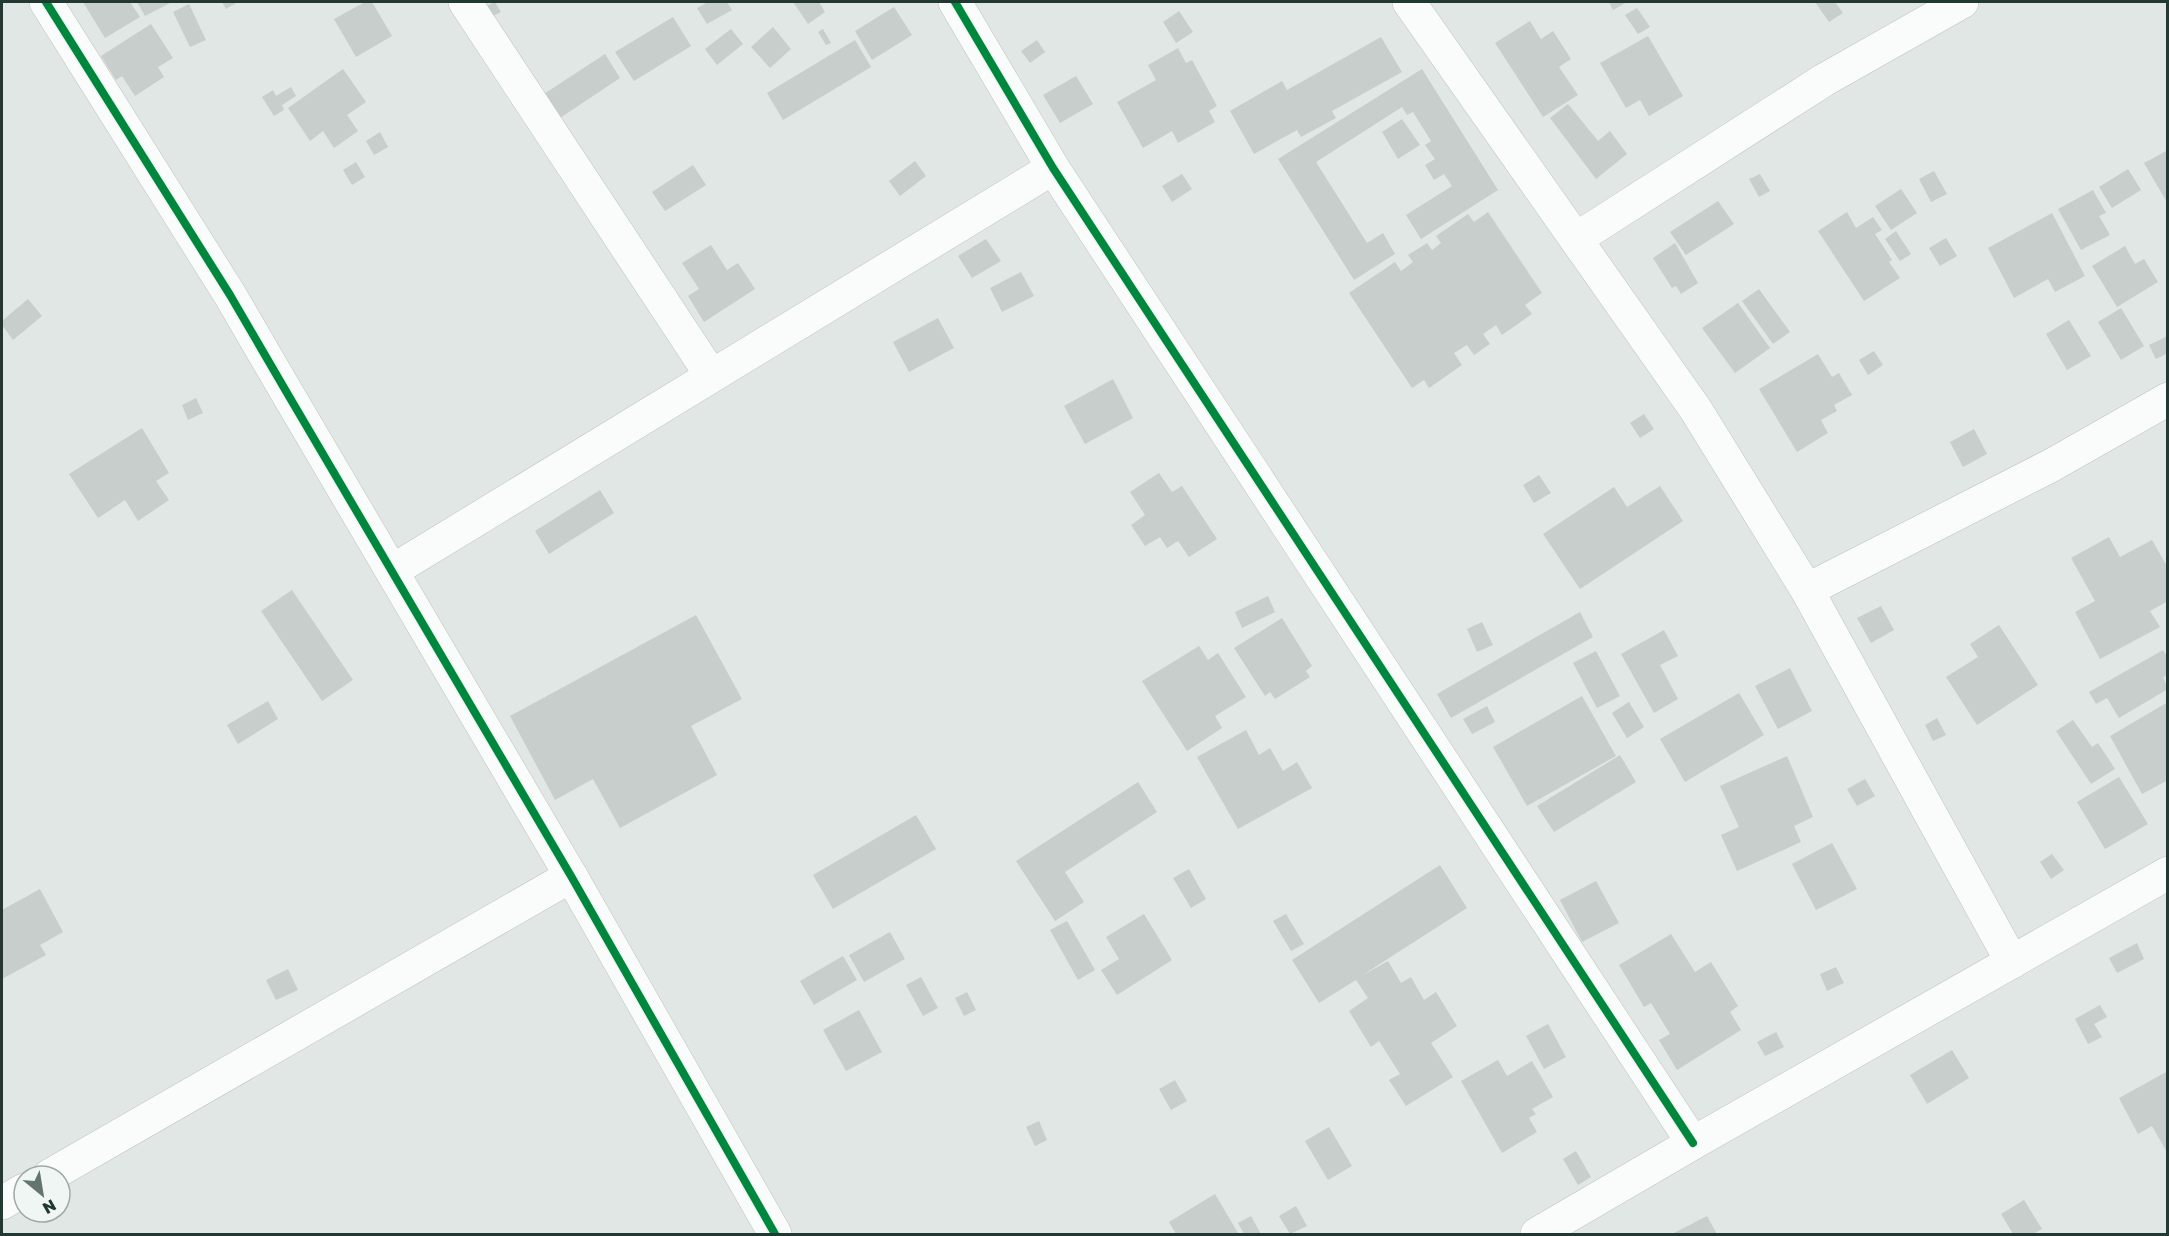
<svg xmlns="http://www.w3.org/2000/svg" width="2169" height="1236" viewBox="0 0 2169 1236" font-family="'Golos Text',sans-serif">
  <rect width="100%" height="100%" fill="#e1e7e4"/>
  <!-- building -->
  <g fill="#c8cecc">
    <polygon points="83,2 130,2 140,17 105,38"/>
    <polygon points="137,2 172,2 145,16"/>
    <polygon points="222,2 238,2 226,9"/>
    <polygon points="365,2 372,2 392,36 356,57 334,19"/>
    <polygon points="495,2 501,12 485,20 479,10"/>
    <polygon points="708,2 727,2 732,10 707,24 697,8"/>
    <polygon points="793,2 819,2 825,12 808,24"/>
    <polygon points="1609,2 1627,2 1613,10"/>
    <polygon points="1815,2 1835,2 1843,13 1829,22"/>
    <polygon points="189,4 206,40 190,47 173,12"/>
    <polygon points="894,7 912,35 872,60 855,31"/>
    <polygon points="1637,8 1650,27 1638,34 1625,15"/>
    <polygon points="1179,11 1193,32 1176,43 1163,22"/>
    <polygon points="673,17 691,46 634,81 615,52"/>
    <polygon points="1530,21 1541,39 1553,31 1571,59 1559,67 1578,95 1543,117 1495,43"/>
    <polygon points="151,24 173,58 158,67 164,77 135,96 122,76 116,80 101,56"/>
    <polygon points="773,27 791,49 770,68 751,47"/>
    <polygon points="731,29 743,44 717,65 705,49"/>
    <polygon points="823,29 831,43 826,45 818,32"/>
    <polygon points="1648,36 1683,96 1649,116 1640,100 1626,108 1600,63"/>
    <polygon points="1381,37 1402,72 1332,111 1336,118 1301,137 1297,130 1254,154 1230,111 1282,81 1287,90"/>
    <polygon points="855,40 871,67 783,120 767,93"/>
    <polygon points="1037,40 1045,52 1030,63 1021,51"/>
    <polygon points="1178,48 1186,63 1192,60 1217,106 1209,111 1215,122 1178,143 1172,131 1143,148 1117,102 1156,80 1148,65"/>
    <polygon points="605,54 620,78 560,118 544,94"/>
    <polygon points="343,69 366,102 347,115 358,131 334,148 323,131 310,141 288,108"/>
    <polygon points="1422,69 1498,190 1421,239 1406,215 1452,186 1444,174 1434,180 1425,165 1435,159 1425,145 1431,141 1413,112 1407,115 1402,107 1316,162 1367,243 1383,233 1395,254 1354,280 1278,159"/>
    <polygon points="1076,76 1093,104 1060,123 1043,95"/>
    <polygon points="291,87 296,96 282,105 284,110 274,116 262,97 273,90 276,96"/>
    <polygon points="1568,104 1598,141 1610,131 1627,154 1596,179 1550,118"/>
    <polygon points="1402,119 1420,145 1398,159 1382,132"/>
    <polygon points="380,132 388,147 374,155 366,141"/>
    <polygon points="2168,150 2168,204 2144,163"/>
    <polygon points="915,161 926,176 900,196 889,181"/>
    <polygon points="356,162 365,177 352,185 343,170"/>
    <polygon points="693,165 706,185 665,211 652,192"/>
    <polygon points="2128,169 2141,190 2112,208 2099,187"/>
    <polygon points="1934,171 1947,194 1931,202 1919,179"/>
    <polygon points="1182,174 1192,189 1172,202 1162,186"/>
    <polygon points="1760,174 1770,191 1759,197 1749,179"/>
    <polygon points="1901,189 1917,213 1891,230 1875,206"/>
    <polygon points="2093,190 2106,213 2099,216 2110,235 2081,250 2058,209"/>
    <polygon points="1718,201 1734,224 1686,255 1670,232"/>
    <polygon points="1488,212 1542,293 1525,305 1532,314 1502,335 1496,325 1483,334 1490,344 1474,355 1467,345 1454,353 1462,365 1429,388 1424,380 1412,388 1349,293 1395,262 1401,271 1413,262 1408,255 1427,243 1432,250 1441,243 1436,236 1468,214 1474,222"/>
    <polygon points="1847,212 1856,228 1873,217 1882,230 1875,234 1892,260 1889,262 1900,278 1864,301 1818,231"/>
    <polygon points="2052,213 2085,276 2055,292 2048,279 2014,298 1988,248"/>
    <polygon points="1896,231 1911,254 1900,261 1885,239"/>
    <polygon points="1946,238 1957,256 1940,266 1929,248"/>
    <polygon points="986,239 1001,261 972,278 958,256"/>
    <polygon points="1675,243 1698,283 1681,294 1676,286 1672,288 1653,258"/>
    <polygon points="711,245 727,270 738,263 755,289 704,322 688,296 699,289 682,263"/>
    <polygon points="2125,246 2135,264 2144,259 2158,282 2117,307 2092,266"/>
    <polygon points="1021,272 1034,296 1002,312 990,288"/>
    <polygon points="1759,289 1790,332 1773,344 1742,301"/>
    <polygon points="28,299 42,316 13,340 2,325 2,321"/>
    <polygon points="1738,303 1770,348 1735,373 1702,328"/>
    <polygon points="2121,308 2144,346 2121,360 2098,322"/>
    <polygon points="938,318 954,348 909,372 893,342"/>
    <polygon points="2069,320 2091,356 2067,370 2046,334"/>
    <polygon points="2168,336 2168,353 2156,359 2149,345"/>
    <polygon points="1874,351 1883,365 1868,375 1859,360"/>
    <polygon points="1818,354 1832,377 1839,373 1852,395 1834,405 1837,411 1821,420 1828,433 1797,452 1759,389"/>
    <polygon points="1113,379 1133,418 1085,444 1064,406"/>
    <polygon points="196,398 203,413 188,420 182,405"/>
    <polygon points="1644,414 1654,429 1640,438 1630,423"/>
    <polygon points="142,428 169,473 156,481 169,500 138,521 125,500 98,518 69,474"/>
    <polygon points="1974,429 1987,454 1963,467 1950,442"/>
    <polygon points="1159,473 1172,492 1182,486 1217,539 1189,557 1178,541 1167,548 1160,537 1145,546 1131,525 1145,515 1130,492"/>
    <polygon points="1539,475 1551,493 1534,503 1523,485"/>
    <polygon points="1660,486 1683,521 1580,589 1543,534 1614,487 1627,507"/>
    <polygon points="600,490 614,513 549,554 535,531"/>
    <polygon points="2109,537 2120,557 2152,540 2168,568 2168,601 2150,611 2160,627 2100,659 2075,612 2095,601 2071,558"/>
    <polygon points="292,590 353,680 322,701 261,611"/>
    <polygon points="1268,596 1275,612 1242,628 1235,612"/>
    <polygon points="1881,606 1894,630 1871,643 1857,618"/>
    <polygon points="1580,612 1593,637 1451,718 1437,694"/>
    <polygon points="696,615 742,699 691,726 717,775 620,828 593,779 555,800 510,716"/>
    <polygon points="1282,618 1312,666 1306,671 1310,677 1275,699 1270,692 1265,696 1234,648"/>
    <polygon points="1482,622 1493,645 1477,652 1467,629"/>
    <polygon points="1999,625 2038,685 1977,725 1946,677 1978,657 1970,644"/>
    <polygon points="1664,630 1678,656 1660,665 1678,699 1654,713 1621,654"/>
    <polygon points="1199,646 1208,660 1218,653 1246,697 1215,716 1222,728 1187,751 1142,681"/>
    <polygon points="2163,650 2168,658 2168,675 2163,677 2168,689 2119,718 2107,698 2096,704 2089,692"/>
    <polygon points="1596,651 1620,696 1597,708 1573,663"/>
    <polygon points="1790,668 1812,711 1778,729 1755,686"/>
    <polygon points="1739,693 1764,735 1685,782 1660,739"/>
    <polygon points="1582,696 1616,756 1527,806 1493,747"/>
    <polygon points="268,701 278,719 238,744 227,725"/>
    <polygon points="1629,702 1644,727 1627,738 1612,713"/>
    <polygon points="2168,702 2168,780 2142,794 2110,736"/>
    <polygon points="1487,706 1495,722 1472,734 1463,719"/>
    <polygon points="1937,718 1946,735 1933,741 1925,725"/>
    <polygon points="2073,720 2092,747 2098,743 2115,769 2091,784 2056,731"/>
    <polygon points="1246,730 1259,755 1270,748 1283,771 1297,762 1312,788 1238,829 1197,757"/>
    <polygon points="1620,755 1636,782 1554,832 1537,806"/>
    <polygon points="1787,756 1813,817 1794,826 1801,842 1737,871 1721,835 1739,827 1720,786"/>
    <polygon points="2119,777 2148,824 2105,849 2077,802"/>
    <polygon points="1865,779 1875,796 1857,806 1847,789"/>
    <polygon points="1138,782 1157,812 1065,872 1084,902 1055,921 1016,861"/>
    <polygon points="916,815 936,849 833,909 813,875"/>
    <polygon points="1832,843 1857,889 1816,910 1792,864"/>
    <polygon points="2052,854 2064,870 2051,879 2040,862"/>
    <polygon points="1440,865 1467,908 1361,976 1388,961 1401,983 1411,977 1424,1000 1436,992 1457,1026 1431,1043 1453,1077 1406,1106 1389,1080 1400,1074 1379,1041 1371,1047 1349,1011 1368,998 1356,980 1319,1003 1292,960"/>
    <polygon points="1189,869 1206,899 1191,908 1173,878"/>
    <polygon points="1596,881 1619,923 1582,942 1560,900"/>
    <polygon points="40,889 63,932 40,945 46,955 2,979 2,910"/>
    <polygon points="1144,914 1172,960 1117,995 1101,970 1119,959 1106,937"/>
    <polygon points="1286,914 1304,944 1291,951 1273,921"/>
    <polygon points="1067,921 1095,970 1078,980 1050,930"/>
    <polygon points="890,932 905,959 864,982 849,955"/>
    <polygon points="1671,934 1695,972 1711,962 1738,1006 1730,1012 1741,1030 1677,1070 1659,1040 1670,1034 1651,1003 1644,1007 1619,965"/>
    <polygon points="2137,943 2144,959 2117,973 2109,958"/>
    <polygon points="843,956 857,980 814,1005 800,981"/>
    <polygon points="1836,967 1844,983 1827,991 1820,974"/>
    <polygon points="288,969 298,990 276,1000 266,980"/>
    <polygon points="921,977 938,1008 923,1016 906,985"/>
    <polygon points="967,992 976,1010 964,1016 955,998"/>
    <polygon points="2100,1005 2107,1017 2094,1024 2102,1037 2088,1044 2075,1019"/>
    <polygon points="859,1010 882,1052 846,1071 823,1030"/>
    <polygon points="1548,1024 1566,1057 1544,1069 1526,1036"/>
    <polygon points="1776,1032 1784,1047 1765,1056 1757,1042"/>
    <polygon points="1952,1050 1969,1078 1927,1104 1910,1075"/>
    <polygon points="1498,1060 1507,1076 1532,1061 1553,1097 1532,1109 1536,1114 1529,1118 1537,1132 1502,1153 1461,1081"/>
    <polygon points="2168,1071 2168,1154 2152,1126 2138,1134 2119,1098"/>
    <polygon points="1175,1080 1187,1101 1171,1110 1159,1089"/>
    <polygon points="1039,1121 1047,1140 1035,1146 1026,1127"/>
    <polygon points="1329,1127 1352,1166 1328,1180 1305,1141"/>
    <polygon points="1576,1151 1591,1177 1578,1185 1563,1159"/>
    <polygon points="1215,1194 1238,1233 1176,1234 1169,1222"/>
    <polygon points="2024,1200 2042,1229 2033,1234 2013,1234 2001,1214"/>
    <polygon points="1296,1206 1307,1226 1290,1234 1279,1216"/>
    <polygon points="1251,1216 1261,1234 1244,1234 1238,1223"/>
    <polygon points="1707,1216 1717,1234 1672,1234"/>
  </g>
  <g fill="none" stroke-linecap="round" stroke-linejoin="round">
    <!-- street casing -->
    <g stroke="#bec3c1" stroke-width="34">
      <g id="street">
        <polyline points="46,2 230,295 290,398 571,876 775,1234"/>
        <polyline points="465,2 711,375"/>
        <polyline points="955,2 1053,168 1693,1143"/>
        <polyline points="1409,2 1696,410 1807,590 2012,962"/>
        <polyline points="1576,239 1824,80 1962,2"/>
        <polyline points="392,571 1053,168"/>
        <polyline points="1807,590 2052,465 2168,399"/>
        <polyline points="49,1176 571,876"/>
        <polyline points="2,1203 24,1190"/>
        <polyline points="1537,1234 1693,1143 2168,873"/>
      </g>
    </g>
    <!-- street -->
    <use href="#street" stroke="#fafbfb" stroke-width="33"/>
    <!-- cycleway casing -->
    <g stroke="#eff6f3" stroke-width="11">
      <g id="cycleway">
        <polyline points="46,2 230,295 290,398 571,876 775,1234"/>
        <polyline points="955,2 1053,168 1693,1143"/>
      </g>
    </g>
    <!-- cycleway -->
    <use href="#cycleway" stroke="#00873e" stroke-width="8"/>
  </g>
  <!-- border -->
  <rect width="2169" height="1236" fill="none" stroke="#213833" stroke-width="6"/>
  <!-- north arrow -->
  <g transform="translate(42 1194) rotate(150)"><circle r="28" fill="#eff6f3" stroke="#9daaa6" stroke-width="1.5"/>
  <path d="M0-4.5L10 22L0 15L-10 22Z" fill="#647571"/>
  <text y="-9" font-size="16" font-weight="bold" text-anchor="middle" fill="#213833">N</text>
  </g>
</svg>
